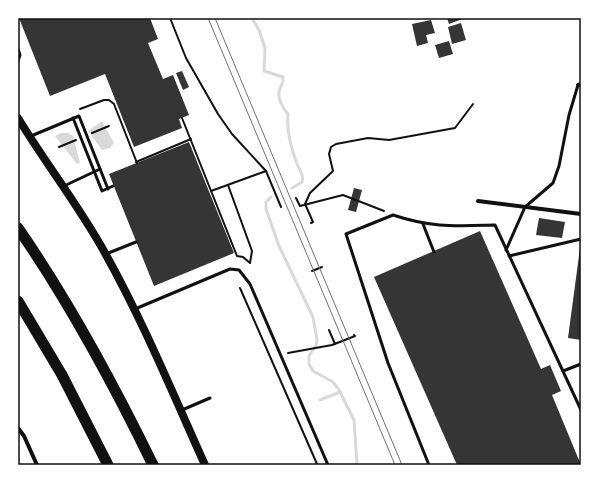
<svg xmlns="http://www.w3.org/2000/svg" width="599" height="483" viewBox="0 0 599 483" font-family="Jost,sans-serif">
  <rect width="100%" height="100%" fill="#fff"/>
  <!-- water -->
  <g fill="#d9d9d9">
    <polygon points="102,121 114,143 110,148 102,150 88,131"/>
    <polygon points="61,133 68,133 73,136 80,163 77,164 55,136"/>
  </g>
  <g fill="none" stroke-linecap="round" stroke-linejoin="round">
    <!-- stream -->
    <g stroke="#d9d9d9" stroke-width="3">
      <path d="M252,18L259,30L265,48L264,71L283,77C284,84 279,87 279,93C278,101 283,108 288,114C286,131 291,148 297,164C300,171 304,175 302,182L292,188"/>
      <polyline points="271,197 266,202 266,209 279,246 313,317 317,340 316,345 309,356 309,364 313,371 333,382 339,390 354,420 357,465"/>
      <polyline points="320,400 340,392"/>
    </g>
  </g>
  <!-- building -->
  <g fill="#353535">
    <polygon points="19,18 150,18 158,39 148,43 163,79 173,75 189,115 179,119 182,128 134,147 105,74 50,96"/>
    <polygon points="447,18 465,18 449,24"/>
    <polygon points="431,20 435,33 426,35 428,43 417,46 412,24"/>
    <polygon points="461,23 466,40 452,44 448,27"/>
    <polygon points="449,41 453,54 439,58 435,45"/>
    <polygon points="182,71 189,87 183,90 176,73"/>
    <polygon points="189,142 234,253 154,286 109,174"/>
    <polygon points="354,188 362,190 356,212 348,210"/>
    <polygon points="539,218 565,222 562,238 536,235"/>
    <polygon points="480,231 541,369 550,365 561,391 552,395 581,465 457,465 374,277"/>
    <polygon points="580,248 581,248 581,340 568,338"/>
  </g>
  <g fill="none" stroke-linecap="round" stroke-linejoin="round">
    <!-- path -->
    <g stroke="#111" stroke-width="2">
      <polyline points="170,18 186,58 218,114 232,134 266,171 281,207"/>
      <polyline points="80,109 104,100 109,100 114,104 137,163"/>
      <polyline points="182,118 237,256 243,257 250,263 252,251 228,185"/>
      <polyline points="92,133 109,126"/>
      <polyline points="59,147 76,140"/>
      <polyline points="136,162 191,139"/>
      <polyline points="211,191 266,171"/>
      <polyline points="296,198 300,206 343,195 384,211"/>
      <polyline points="311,223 313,222 305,204 310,193 333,171 329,154 331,147 336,144 368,138 389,140 455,128 473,104"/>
      <polyline points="312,271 322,267"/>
      <polyline points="240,288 317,464"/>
      <polyline points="329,330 335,344"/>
      <polyline points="288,353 332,345 355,336 354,335"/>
    </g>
    <!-- service -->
    <g stroke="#111" stroke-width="3">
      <polyline points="18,49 20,55 18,61"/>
      <polyline points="73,118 102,191 113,186"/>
      <polyline points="31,136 79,116 108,189"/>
      <polyline points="64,186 100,169"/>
      <polyline points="423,224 434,252"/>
      <polyline points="506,250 525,207 553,183 559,166 569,115 578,85"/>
      <polyline points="106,254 136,242"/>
      <polyline points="509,256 581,239"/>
      <polyline points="135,309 230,269 239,270 250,284 328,465"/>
      <polyline points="563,371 581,364"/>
      <polyline points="182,410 210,398"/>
      <path d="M429,465L388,363L346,234L393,215C432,228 455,226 495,225L581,410"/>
    </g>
    <!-- minor -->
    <g stroke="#111" stroke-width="4">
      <polyline points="578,85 581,84"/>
      <polyline points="478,201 581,214"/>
      <polyline points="18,428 24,436 37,465"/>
    </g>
    <!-- secondary -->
    <path stroke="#111" stroke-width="8" d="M18,118C46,164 79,206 105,253C143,321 173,394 205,465"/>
    <!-- motorway -->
    <g stroke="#111" stroke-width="11">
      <path d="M18,228C70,303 113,383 153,465"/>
      <polyline points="18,301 62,375 108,465"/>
    </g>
    <!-- tram -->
    <g stroke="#707070" stroke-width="1">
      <polyline points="208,18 395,465"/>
      <polyline points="215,18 402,465"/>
    </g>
  </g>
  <!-- border -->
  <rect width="599" height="483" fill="none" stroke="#ffffff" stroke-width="38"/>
  <rect x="19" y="19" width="561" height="445" fill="none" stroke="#111" stroke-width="1.5"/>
</svg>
